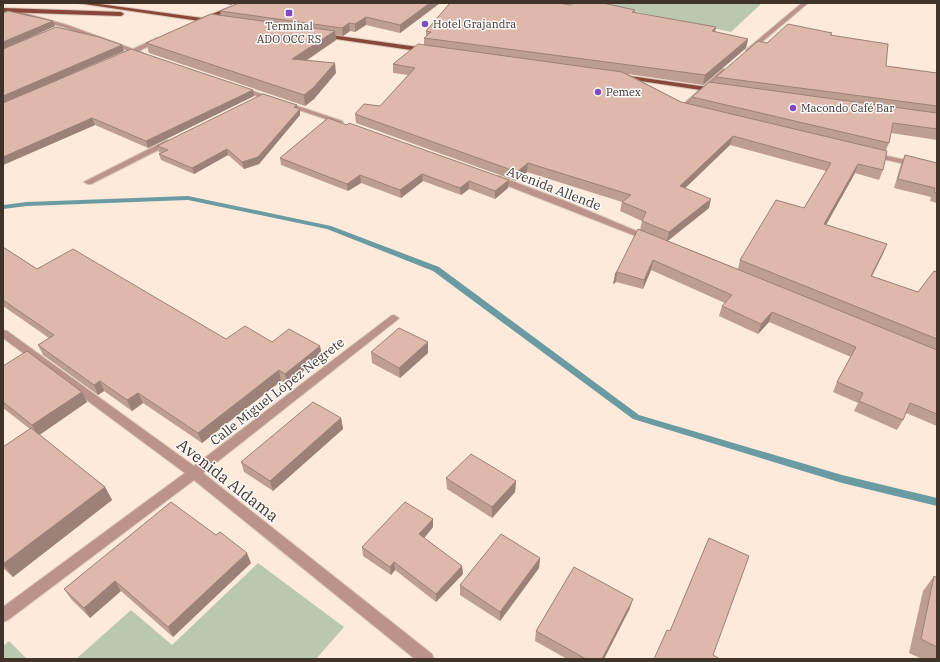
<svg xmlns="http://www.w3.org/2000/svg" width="940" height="662" viewBox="0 0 940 662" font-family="'IBM Plex Serif',serif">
  <rect width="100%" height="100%" fill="#fdeadb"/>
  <!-- green -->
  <g fill="#bbc8b0">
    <polygon points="595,3 762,3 731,32"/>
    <polygon points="258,563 344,627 316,659 76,659 131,610 172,645"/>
    <polygon points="9,641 27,659 3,659 3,646"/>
  </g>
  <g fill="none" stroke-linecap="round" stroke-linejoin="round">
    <!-- stream -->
    <polygon fill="#6a9ba2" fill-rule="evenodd" points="188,196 331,226 439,267 639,415 842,475 937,498 937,506 842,483 633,419 433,271 327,229 188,200 27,206 3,209 3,205 27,202"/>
    <!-- street casing -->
    <g stroke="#d7c6b8" stroke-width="2">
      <g id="street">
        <polygon points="802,3 808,3 750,52 746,52 746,50"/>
        <polygon points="14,10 67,25 133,49 157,38 162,39 139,51 143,53 143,55 134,53 130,55 127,53 129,51 63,27 12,13 12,11"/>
        <polygon points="723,69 728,70 684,109 680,109 680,107"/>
        <polygon points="241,87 342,121 343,122 338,123 239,90 239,88"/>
        <polygon points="167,140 174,142 91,184 88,184 84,182"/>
        <polygon points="869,152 937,167 937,171 869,156"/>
        <polygon points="493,176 499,176 565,201 653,238 652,240 646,240 493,180"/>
        <polygon points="394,315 399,318 397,320 203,473 432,654 434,659 415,659 194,480 8,620 3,622 3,607 185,473 3,338 3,330 7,331 194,466 391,316"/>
      </g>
    </g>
    <!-- primary casing -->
    <g stroke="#d7c6b8" stroke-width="2">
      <g id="primary">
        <polygon points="77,3 92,3 202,18 240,3 248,3 209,19 215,20 216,21 213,23"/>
        <polygon points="3,8 121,12 124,14 121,16 3,12"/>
        <polygon points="324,34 425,48 428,50 425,52 322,37 322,35"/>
        <polygon points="623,75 714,88 717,90 714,92 621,78 621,76"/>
      </g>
    </g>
    <!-- street -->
    <use href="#street" fill="#bb938a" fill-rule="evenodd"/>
    <!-- primary -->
    <use href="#primary" fill="#8a4638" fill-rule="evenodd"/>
  </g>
  <!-- wall -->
  <g fill="#bf9e92" fill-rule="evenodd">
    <polygon points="218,3 236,3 230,5"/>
    <polygon points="440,3 400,33 366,25 355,32 350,31 343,36 335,35 336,40 306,61 336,73 314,99 305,106 149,53 146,43 221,15 220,11"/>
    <path d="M570,5L635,10V13L716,27L715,32L748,39L746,48L703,85L628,74L681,102L691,104L692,97L714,83L716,77L767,43L832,33V36L886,66L937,73V140L891,133L889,143L886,150L883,170L879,180L855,173L826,225L887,244L872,276L918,292L937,272V426L906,413L903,420L897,430L854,411L858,403L833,392L837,382L851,357L769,322L758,334L719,316L722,306L725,303L651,270L643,289L616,282L613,284L615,275L640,230L642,221L620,211L622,202L527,172L516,181L356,123L355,114L380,106L408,75L393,73V64L424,45V38L426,36V31ZM730,145L826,171L804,208L740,260L738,269L668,241L709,208L685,188Z"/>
    <polygon points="3,13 53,21 55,26 11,46 124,51 73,73 254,96 148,148 95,125 3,165"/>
    <polygon points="297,108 300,109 300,115 259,164 244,169 228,155 194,174 161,160 159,154 161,153 159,152 157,146"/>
    <polygon points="328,118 508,188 495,199 469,189 461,195 423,181 401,198 361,183 348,191 281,165 280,158"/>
    <polygon points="905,155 937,163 937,203 930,201 931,197 894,188 901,164"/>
    <polygon points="3,247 37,269 226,339 272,342 320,346 322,356 287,384 281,381 202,443 143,403 132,411 104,391 98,395 43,355 38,345 49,338 3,306"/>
    <polygon points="428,342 428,353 400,378 372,363 371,352"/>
    <polygon points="3,366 82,392 87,402 39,435 105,487 112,500 13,577 3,568 3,447 30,429 3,408"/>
    <polygon points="341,418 343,429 273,491 244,472 241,462"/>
    <polygon points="446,478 516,481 515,492 492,518 447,489"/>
    <polygon points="433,527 424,538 462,566 463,574 436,602 395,570 391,575 363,556 362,547"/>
    <polygon points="540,558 539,568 500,621 460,595 460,585"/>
    <polygon points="251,563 173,637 121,591 90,618 71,599 64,589"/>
    <polygon points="934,576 937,578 937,659 922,659 909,653 923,591"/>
    <polygon points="630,608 604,659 567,659 535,641 536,631"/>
  </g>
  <!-- shaded-wall -->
  <g fill="#9b8177">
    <polygon points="229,3 236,3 230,5"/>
    <polygon points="430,3 440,3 400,33 400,25"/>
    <polygon points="366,17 366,25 355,32 355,24"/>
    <polygon points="53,21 55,26 3,49 3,42"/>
    <polygon points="349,23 350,31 343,36 342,28"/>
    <polygon points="716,27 714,36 712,31"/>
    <polygon points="335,31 336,40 293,69 292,59"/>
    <polygon points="748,39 746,48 703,85 705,75"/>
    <polygon points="122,45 124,51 3,103 3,96"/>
    <polygon points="335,63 336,73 314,99 305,106 304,95"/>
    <polygon points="253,90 254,96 148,148 146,141"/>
    <polygon points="297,105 298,111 300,109 300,115 259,164 244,169 242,162 294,107"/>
    <polygon points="92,118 95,125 3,165 3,157"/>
    <polygon points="733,136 730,145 678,195 680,186"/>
    <polygon points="227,149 228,155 194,174 192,168"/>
    <polygon points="528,163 527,172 516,181 517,172"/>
    <polygon points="858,164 855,173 821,234 824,224"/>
    <polygon points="422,174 423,181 401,198 400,190"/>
    <polygon points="360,175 361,183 348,191 347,184"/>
    <polygon points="509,180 508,188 495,199 495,191"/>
    <polygon points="469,181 469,189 461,195 460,188"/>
    <polygon points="711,199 709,208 667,241 669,232"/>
    <polygon points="887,244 883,254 867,286 871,276"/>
    <polygon points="653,260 651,270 643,289 644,280"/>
    <polygon points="617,272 616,282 613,284 615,275"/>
    <polygon points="772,312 769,322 758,334 761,324"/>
    <polygon points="428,342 428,353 400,378 399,368"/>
    <polygon points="320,346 322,356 287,384 285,374"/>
    <polygon points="279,370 281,381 202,443 198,433"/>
    <polygon points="100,381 104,391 98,395 94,385"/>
    <polygon points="82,392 87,402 38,436 32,425"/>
    <polygon points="138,393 143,403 132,411 127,400"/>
    <polygon points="341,418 343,429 273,491 270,481"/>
    <polygon points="516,481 515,492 492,518 492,507"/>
    <polygon points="105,487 112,500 13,577 3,564"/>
    <polygon points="433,519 433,527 420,543 419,534"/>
    <polygon points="247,553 251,563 173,637 168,627"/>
    <polygon points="540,558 539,568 500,621 500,612"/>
    <polygon points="394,562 395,570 391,575 390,567"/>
    <polygon points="462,566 463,574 436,602 436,594"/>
    <polygon points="115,581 121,591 90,618 84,608"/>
    <polygon points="633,599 630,608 604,659 602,659"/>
  </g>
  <!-- building -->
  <g fill="#deb8aa" stroke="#9b8177">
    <polygon points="239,3 430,3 400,25 366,17 355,24 349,23 342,28 220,11"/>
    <polygon points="450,3 559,3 570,5 574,3 603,3 635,10 632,12 716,27 712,31 748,39 705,75 424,38 431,32 426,31"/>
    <polygon points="8,11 53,21 3,42 3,13"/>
    <polygon points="211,14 335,31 292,59 335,63 313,88 304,95 146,43"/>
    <polygon points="788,24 832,33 830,35 888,44 886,66 937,73 937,106 716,77 758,41 767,43"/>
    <polygon points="56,27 99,37 122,45 3,96 3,49"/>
    <polygon points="418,44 622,72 681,102 887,151 883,170 858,164 824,224 887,244 871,276 918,292 934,271 937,272 937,339 740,260 776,200 804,208 831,163 733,136 680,186 711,199 669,232 642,221 646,212 622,202 631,195 528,163 517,172 355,114 364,104 380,106 415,68 393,64"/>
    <polygon points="131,49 253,90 146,141 92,118 3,157 3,103"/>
    <polygon points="709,82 937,113 937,129 893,123 889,143 692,97"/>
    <polygon points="263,94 297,105 294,107 300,109 258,157 242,162 227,149 192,168 159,154 168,150 157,146"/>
    <polygon points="328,118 347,125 349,123 509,180 495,191 469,181 460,188 422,174 400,190 360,175 347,184 280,158"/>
    <polygon points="905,155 937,163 937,193 934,192 935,188 898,179"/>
    <polygon points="638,229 937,350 937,414 910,403 903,420 859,401 863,393 837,382 856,347 772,312 761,324 722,306 732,295 653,260 644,280 617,272 615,275"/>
    <polygon points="3,247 37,269 73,249 226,339 245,326 272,342 289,329 320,346 285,374 279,370 198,433 138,393 127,400 100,381 94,385 38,345 54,335 3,300"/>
    <polygon points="399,328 428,342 399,368 371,352"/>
    <polygon points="27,351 82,392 32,425 3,402 3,366"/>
    <polygon points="313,402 341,418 270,481 241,462"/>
    <polygon points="31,428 105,487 3,564 3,447"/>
    <polygon points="471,454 516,481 492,507 446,478"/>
    <polygon points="171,502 216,535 220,532 247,553 168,627 115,581 84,608 64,589"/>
    <polygon points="405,502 433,519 419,534 462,566 436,594 394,562 390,567 362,547"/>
    <polygon points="501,534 540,558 500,612 460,585"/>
    <polygon points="709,538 749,556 713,655 720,659 654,659 667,630 670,631"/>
    <polygon points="574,567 633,599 602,659 586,659 536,631"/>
    <polygon points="934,576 937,578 937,647 921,639"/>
  </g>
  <!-- markers -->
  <g fill="#7f4bc3" stroke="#fbfbfb" stroke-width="1.5">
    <rect x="285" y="9" width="8" height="8" rx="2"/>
    <circle cx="425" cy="24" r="4"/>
    <circle cx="598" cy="92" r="4"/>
    <circle cx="793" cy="108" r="4"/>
  </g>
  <g text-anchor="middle" stroke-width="3" stroke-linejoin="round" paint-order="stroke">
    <!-- far-poi labels -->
    <g font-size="11" fill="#40342a" stroke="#fbfbfb" text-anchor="start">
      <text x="433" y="28">Hotel Grajandra</text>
      <text x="289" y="30" text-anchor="middle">Terminal<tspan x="289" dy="13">ADO OCC RS</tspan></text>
      <text x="606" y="96">Pemex</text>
      <text x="801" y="112">Macondo Café Bar</text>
    </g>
    <!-- street labels -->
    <g font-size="13" fill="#40342a" stroke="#fbfbfb">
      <text transform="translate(554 188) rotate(21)" y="5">Avenida Allende</text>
      <text transform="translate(277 391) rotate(-38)" y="5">Calle Miguel López Negrete</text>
    </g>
    <!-- near-street labels -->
    <g font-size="16" fill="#40342a" stroke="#fbfbfb">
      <text transform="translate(228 480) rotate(38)" y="6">Avenida Aldama</text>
    </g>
  </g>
  <!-- border -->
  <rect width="940" height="662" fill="none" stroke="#40342a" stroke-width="8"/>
</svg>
